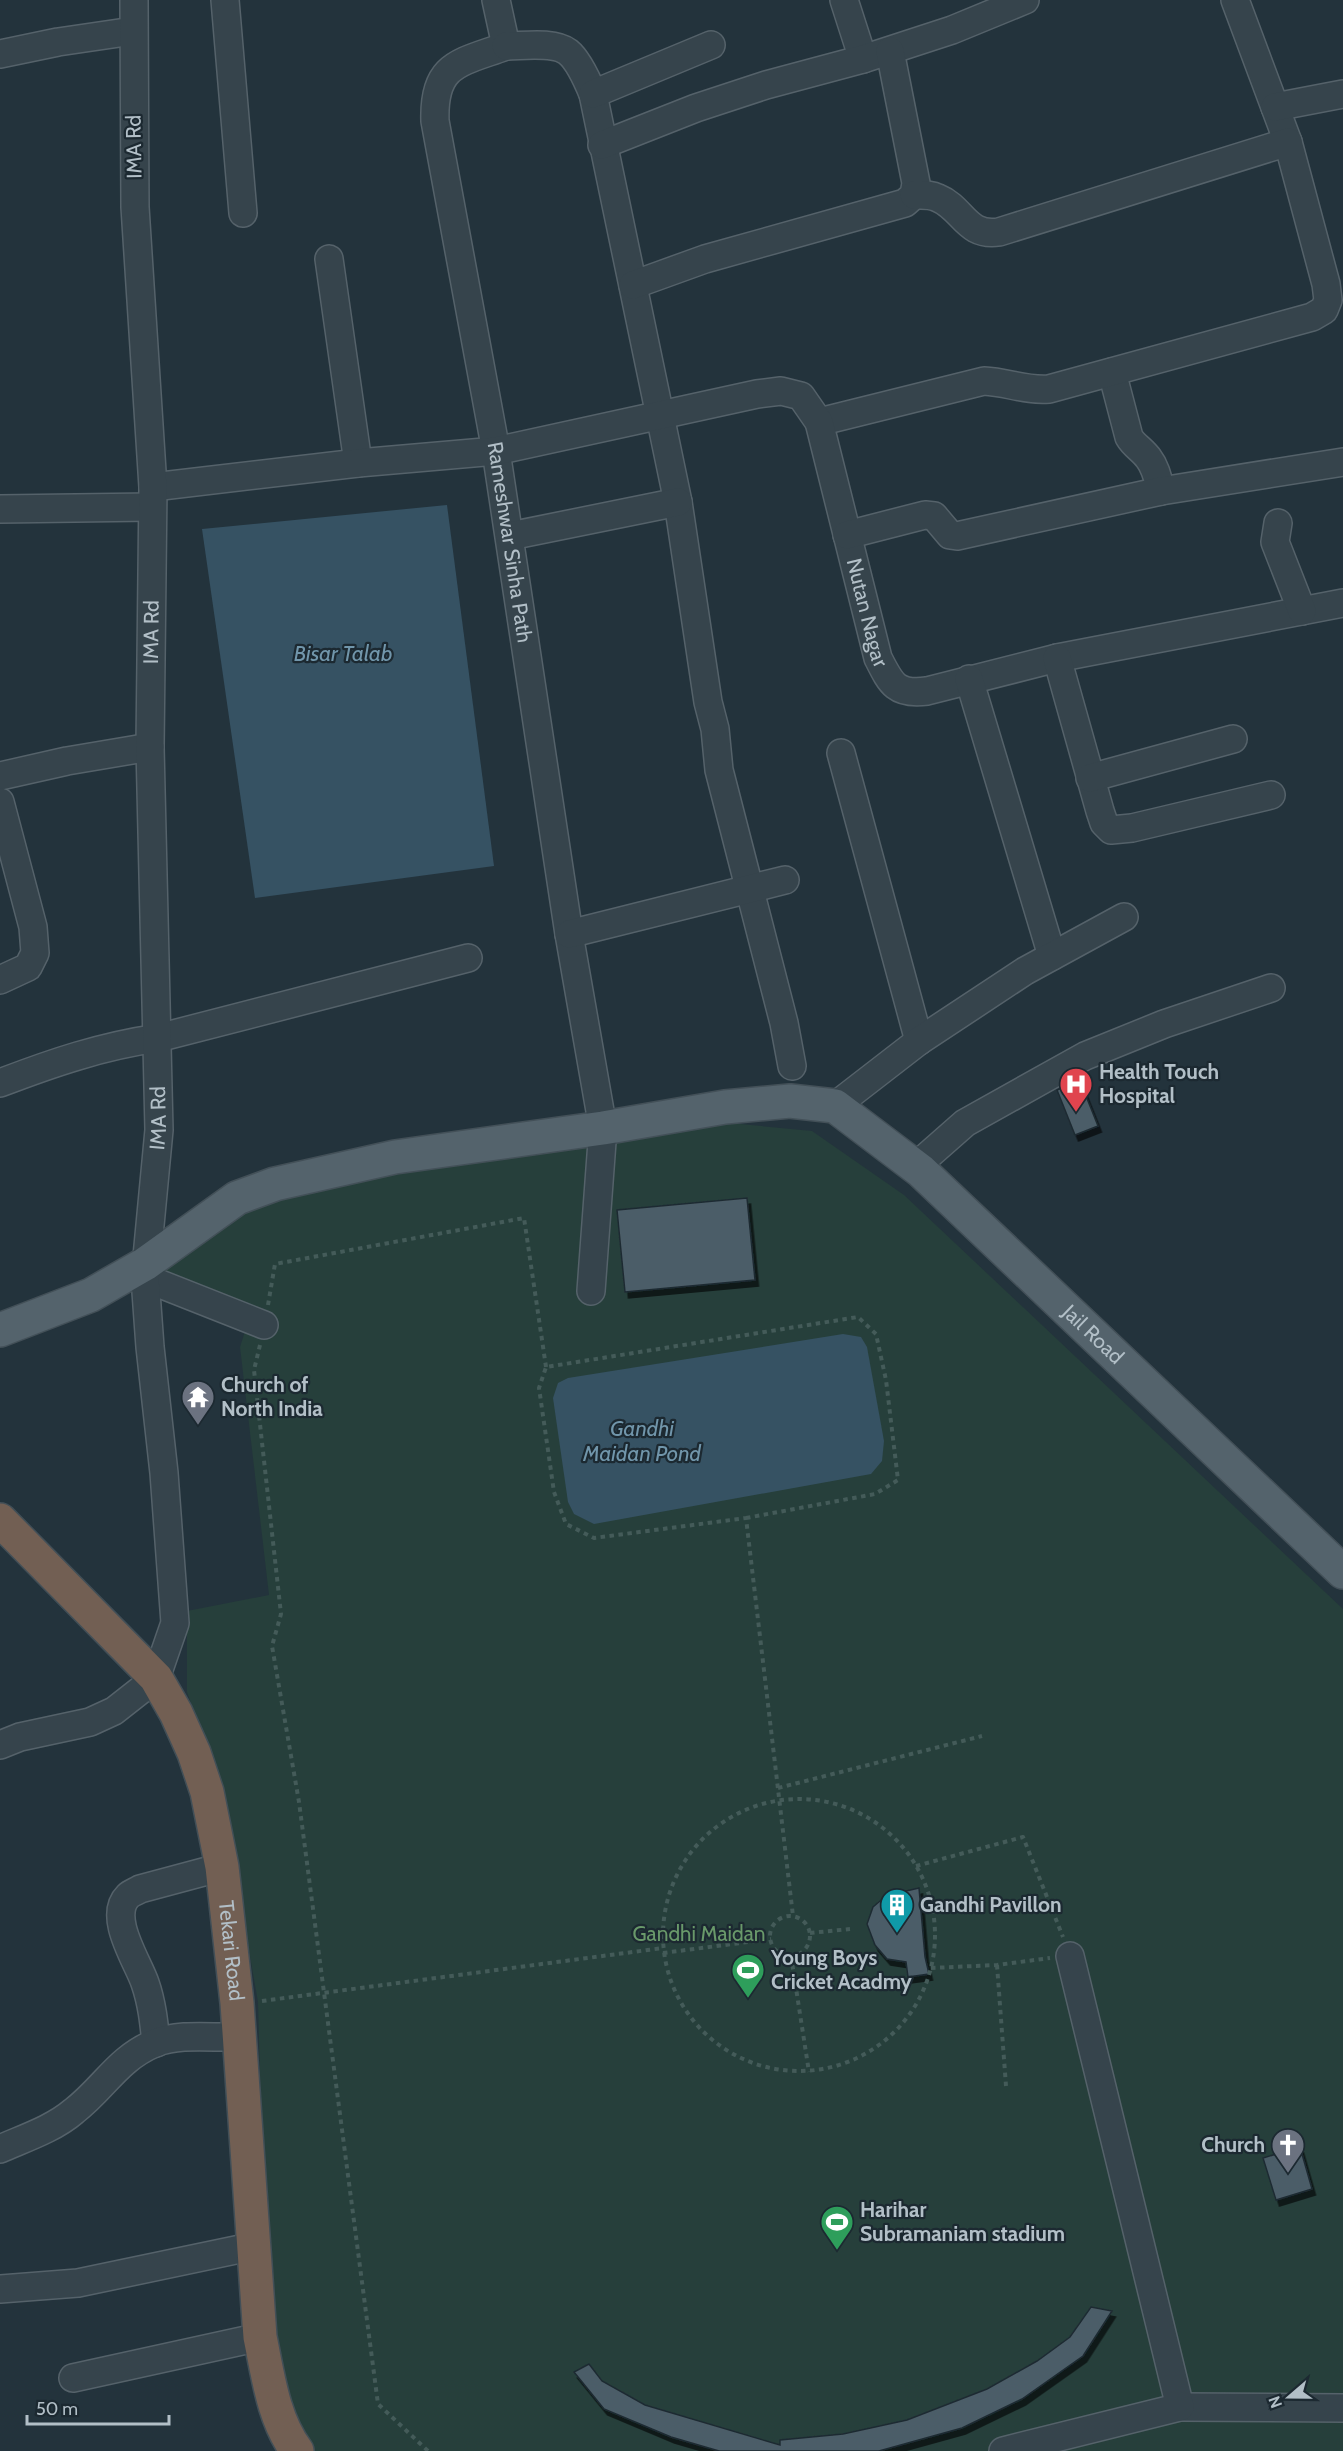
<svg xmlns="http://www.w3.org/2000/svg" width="1343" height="2451" viewBox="0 0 1343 2451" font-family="Cabin,sans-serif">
  <defs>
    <filter id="shadow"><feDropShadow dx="3.5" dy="6" stdDeviation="0" flood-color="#0009"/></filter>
  </defs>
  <rect width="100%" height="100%" fill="#23333c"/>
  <!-- green -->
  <polygon fill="#263f3b" points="719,1122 812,1131 904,1195 1343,1609 1343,2451 303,2451 267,2342 258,2002 219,1781 187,1692 187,1611 269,1595 240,1347 248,1322 167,1303 145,1264 264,1196"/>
  <!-- water -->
  <g fill="#365263">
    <polygon points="447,505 494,866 255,898 202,529"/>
    <polygon points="843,1334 861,1337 867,1347 884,1441 882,1461 871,1474 594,1524 574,1514 568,1502 553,1398 558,1383 568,1378"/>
  </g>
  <!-- building -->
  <g fill="#4c5d67" stroke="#1e2b33" stroke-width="1.5" filter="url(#shadow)">
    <polygon points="1080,1081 1098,1126 1075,1135 1057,1090"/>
    <polygon points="747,1198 755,1280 625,1292 617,1210"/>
    <polygon points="919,1888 925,1957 929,1974 908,1977 906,1962 887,1959 875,1945 867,1924 873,1907 880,1901 893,1894"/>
    <polygon points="1300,2147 1312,2189 1276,2200 1263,2158"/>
    <polygon points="1091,2307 1112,2311 1083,2356 1022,2399 962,2428 879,2451 719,2451 671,2437 604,2409 574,2372 589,2364 602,2381 645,2405 780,2445 780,2440 843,2434 907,2420 987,2389 1037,2361 1070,2337"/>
  </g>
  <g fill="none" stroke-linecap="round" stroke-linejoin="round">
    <!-- minor casing -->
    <g stroke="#55626a" stroke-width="30">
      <g id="minor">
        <polyline points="225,0 243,213"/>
        <path id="s1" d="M496,0L506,46C460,63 433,63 435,121L496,451L569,934L603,1128L591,1291"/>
        <polyline points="844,0 863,59"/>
        <polyline points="1235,0 1288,142"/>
        <path d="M506,46C523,46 554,41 568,52C578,60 588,82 593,94L678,502L708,702L715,729L719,770L784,1023L792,1066"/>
        <polyline points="0,54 58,42 133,31"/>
        <polyline points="593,94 711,45"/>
        <polyline points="1275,107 1343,94"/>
        <polyline points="602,145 696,108 766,85 863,59 952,30 1025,0"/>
        <polyline points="329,259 358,463"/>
        <polyline points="633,285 705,259 905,203 914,195 916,183 890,51"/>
        <path d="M1112,372L1129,437C1134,446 1143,450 1149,459C1156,468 1158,480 1161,491"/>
        <path d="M819,422L984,381C1007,382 1026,391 1049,389L1312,317L1324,310L1328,300L1326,284L1288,142L999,232C966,237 963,208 938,198C930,194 923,195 914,195"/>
        <path id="s2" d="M153,487L358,463L496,451L757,394L781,391L801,396L819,422L878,658C891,684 896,695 927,691L1057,658L1343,603"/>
        <polyline points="0,509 151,507"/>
        <polyline points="1278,523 1275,542 1302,611"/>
        <polyline points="847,535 925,515 934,516 950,535 957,536 1161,491 1343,462"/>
        <polyline points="510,536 678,502"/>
        <polyline points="1057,658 1100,811 1104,823 1111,830 1132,828 1271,795"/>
        <polyline points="969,679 1052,956"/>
        <polyline points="841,753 919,1041"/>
        <polyline points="0,776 67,761 150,747"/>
        <polyline points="1090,778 1233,739"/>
        <polyline points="0,802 33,927 35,953 28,967 0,980"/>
        <polyline points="569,934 785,880"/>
        <path d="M0,1083C52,1063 102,1046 158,1038L468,958"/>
        <polyline points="835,1106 919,1041 1025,971 1124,917"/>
        <polyline points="915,1167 965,1123 1085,1056 1164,1024 1271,988"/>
        <polyline points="145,1278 264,1325"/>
        <path id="s3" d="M0,1745L20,1737L90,1722L114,1711L156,1678L175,1623L164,1473L150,1347L145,1278L159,1130L150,747L153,487L135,207L134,0"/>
        <path d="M156,2043C154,2023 152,2003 145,1983C138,1962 107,1917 128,1896C131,1893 137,1891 140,1889L222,1867"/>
        <path d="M0,2149C25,2138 53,2129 74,2111C105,2087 117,2059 155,2043C180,2033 212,2038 238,2037"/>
        <polyline points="0,2289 78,2283 255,2246"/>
        <polyline points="73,2378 260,2337"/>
        <polyline points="1180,2407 1343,2408"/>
        <polyline points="1003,2451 1180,2407 1070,1956"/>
      </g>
    </g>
    <!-- major casing -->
    <g stroke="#435058" stroke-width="36">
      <g id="major">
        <path id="s4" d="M0,1330L91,1295L145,1264L237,1198L275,1184L395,1157L603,1128L725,1107L790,1101L835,1106L921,1171L1343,1572"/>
      </g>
    </g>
    <!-- highway casing -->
    <g stroke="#424f57" stroke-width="36">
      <g id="highway">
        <path id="s5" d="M0,1520L156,1678L176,1713L194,1753L207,1792L222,1867L237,2003L260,2337C268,2375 273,2419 297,2451"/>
      </g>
    </g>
    <!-- path -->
    <g stroke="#445b59" stroke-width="4" stroke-dasharray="4.5 4.5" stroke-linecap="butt">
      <polyline points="268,1305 275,1264 524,1218 546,1367"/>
      <polyline points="260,1345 254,1370 281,1614 272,1646 299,1802 378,2404 428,2451"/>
      <polyline points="746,1518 875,1494 898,1480 886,1380 876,1334 858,1317 546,1367 539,1388 554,1492 566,1524 594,1538 746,1518 793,1916"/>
      <polyline points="778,1788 982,1736"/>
      <circle cx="799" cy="1935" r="136"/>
      <polyline points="916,1866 1023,1837 1063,1937"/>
      <circle cx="790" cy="1936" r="20"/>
      <polyline points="810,1933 850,1929"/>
      <polyline points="663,1953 771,1939"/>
      <polyline points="791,1956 809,2072"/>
      <polyline points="997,1965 1006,2086"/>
      <polyline points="931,1968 997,1965 1050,1958"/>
      <polyline points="262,2001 663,1948"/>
    </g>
    <!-- minor -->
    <use href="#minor" stroke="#36444c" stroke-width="27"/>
    <!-- major -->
    <use href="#major" stroke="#54636c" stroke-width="33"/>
    <!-- highway -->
    <use href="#highway" stroke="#725f53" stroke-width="33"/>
  </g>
  <!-- icons -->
  <defs>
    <g id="hospital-pin" transform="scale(1.725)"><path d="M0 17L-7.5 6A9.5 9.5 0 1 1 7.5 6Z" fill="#e0444e" stroke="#1c2931"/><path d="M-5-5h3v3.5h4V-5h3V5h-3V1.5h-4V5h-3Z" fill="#fff"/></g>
    <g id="temple-pin" transform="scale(1.725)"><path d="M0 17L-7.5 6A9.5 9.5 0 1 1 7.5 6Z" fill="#6b7280" stroke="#1c2931"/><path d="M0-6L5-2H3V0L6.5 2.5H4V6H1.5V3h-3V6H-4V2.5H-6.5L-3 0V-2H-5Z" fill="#fff"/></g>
    <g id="building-pin" transform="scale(1.725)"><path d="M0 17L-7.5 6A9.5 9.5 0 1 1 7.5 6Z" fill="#0f9aa8" stroke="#1c2931"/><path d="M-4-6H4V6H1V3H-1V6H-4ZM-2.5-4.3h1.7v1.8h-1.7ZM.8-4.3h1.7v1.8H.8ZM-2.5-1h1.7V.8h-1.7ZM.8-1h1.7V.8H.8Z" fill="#fff"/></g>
    <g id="stadium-pin" transform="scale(1.725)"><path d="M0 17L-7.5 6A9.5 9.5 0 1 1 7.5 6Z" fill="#2e9e5b" stroke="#1c2931"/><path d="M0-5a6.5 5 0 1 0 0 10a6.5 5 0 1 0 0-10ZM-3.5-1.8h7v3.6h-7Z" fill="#fff"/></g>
    <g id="church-pin" transform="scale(1.725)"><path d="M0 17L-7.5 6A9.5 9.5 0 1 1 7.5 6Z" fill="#6b7280" stroke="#1c2931"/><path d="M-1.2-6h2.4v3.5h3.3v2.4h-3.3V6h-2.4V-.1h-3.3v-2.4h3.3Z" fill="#fff"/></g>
  </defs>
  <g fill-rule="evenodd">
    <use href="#hospital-pin" x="1076" y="1084"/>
    <use href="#temple-pin" x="198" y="1397"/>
    <use href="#building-pin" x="897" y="1905"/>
    <use href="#stadium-pin" x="748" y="1970"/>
    <use href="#church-pin" x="1288" y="2145"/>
    <use href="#stadium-pin" x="837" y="2222"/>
  </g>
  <g text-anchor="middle" stroke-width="4.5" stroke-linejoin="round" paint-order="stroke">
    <!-- street labels -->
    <g font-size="21" fill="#b2bfc7" stroke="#1c2931">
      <text transform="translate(134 147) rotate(-91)" y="7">IMA Rd</text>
      <text dy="7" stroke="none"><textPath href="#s1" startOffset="591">Rameshwar Sinha Path</textPath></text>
      <text dy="7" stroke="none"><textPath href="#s2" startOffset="885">Nutan Nagar</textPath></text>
      <text dy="7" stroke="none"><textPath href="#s3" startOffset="1224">IMA Rd</textPath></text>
      <text dy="7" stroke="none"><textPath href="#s3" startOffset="738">IMA Rd</textPath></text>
      <text dy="7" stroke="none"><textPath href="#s4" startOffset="1226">Jail Road</textPath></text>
      <text dy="7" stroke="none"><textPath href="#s5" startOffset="508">Tekari Road</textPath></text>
    </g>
    <!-- poi labels -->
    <g font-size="21" font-weight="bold" fill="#b2bfc7" stroke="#1c2931" text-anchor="start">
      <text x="1099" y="1079">Health Touch<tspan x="1099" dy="24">Hospital</tspan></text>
      <text x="221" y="1392">Church of<tspan x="221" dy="24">North India</tspan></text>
      <text x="920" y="1912">Gandhi Pavillon</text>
      <text x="771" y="1965">Young Boys<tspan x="771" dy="24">Cricket Acadmy</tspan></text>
      <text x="1265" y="2152" text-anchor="end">Church</text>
      <text x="860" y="2217">Harihar<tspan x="860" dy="24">Subramaniam stadium</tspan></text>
    </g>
    <!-- park labels -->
    <g font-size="21" fill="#69996a" stroke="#1c2931">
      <text x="699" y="1941">Gandhi Maidan</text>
    </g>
    <!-- water labels -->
    <g font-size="22" font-style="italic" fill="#7196ab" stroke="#1c2931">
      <text x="343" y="661">Bisar Talab</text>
      <text x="642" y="1436">Gandhi<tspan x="642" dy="25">Maidan Pond</tspan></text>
    </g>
  </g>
  <!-- north arrow -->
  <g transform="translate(1289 2397) rotate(250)" stroke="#1c2931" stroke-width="4.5" paint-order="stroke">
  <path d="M0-4.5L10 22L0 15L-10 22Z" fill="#b2bfc7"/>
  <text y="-9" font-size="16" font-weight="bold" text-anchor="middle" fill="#b2bfc7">N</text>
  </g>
  <!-- scale -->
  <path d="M27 2415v9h142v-9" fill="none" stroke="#b2bfc7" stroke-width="3"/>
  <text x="36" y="2415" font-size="18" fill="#b2bfc7" stroke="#1c2931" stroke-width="4.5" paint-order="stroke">50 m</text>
</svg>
